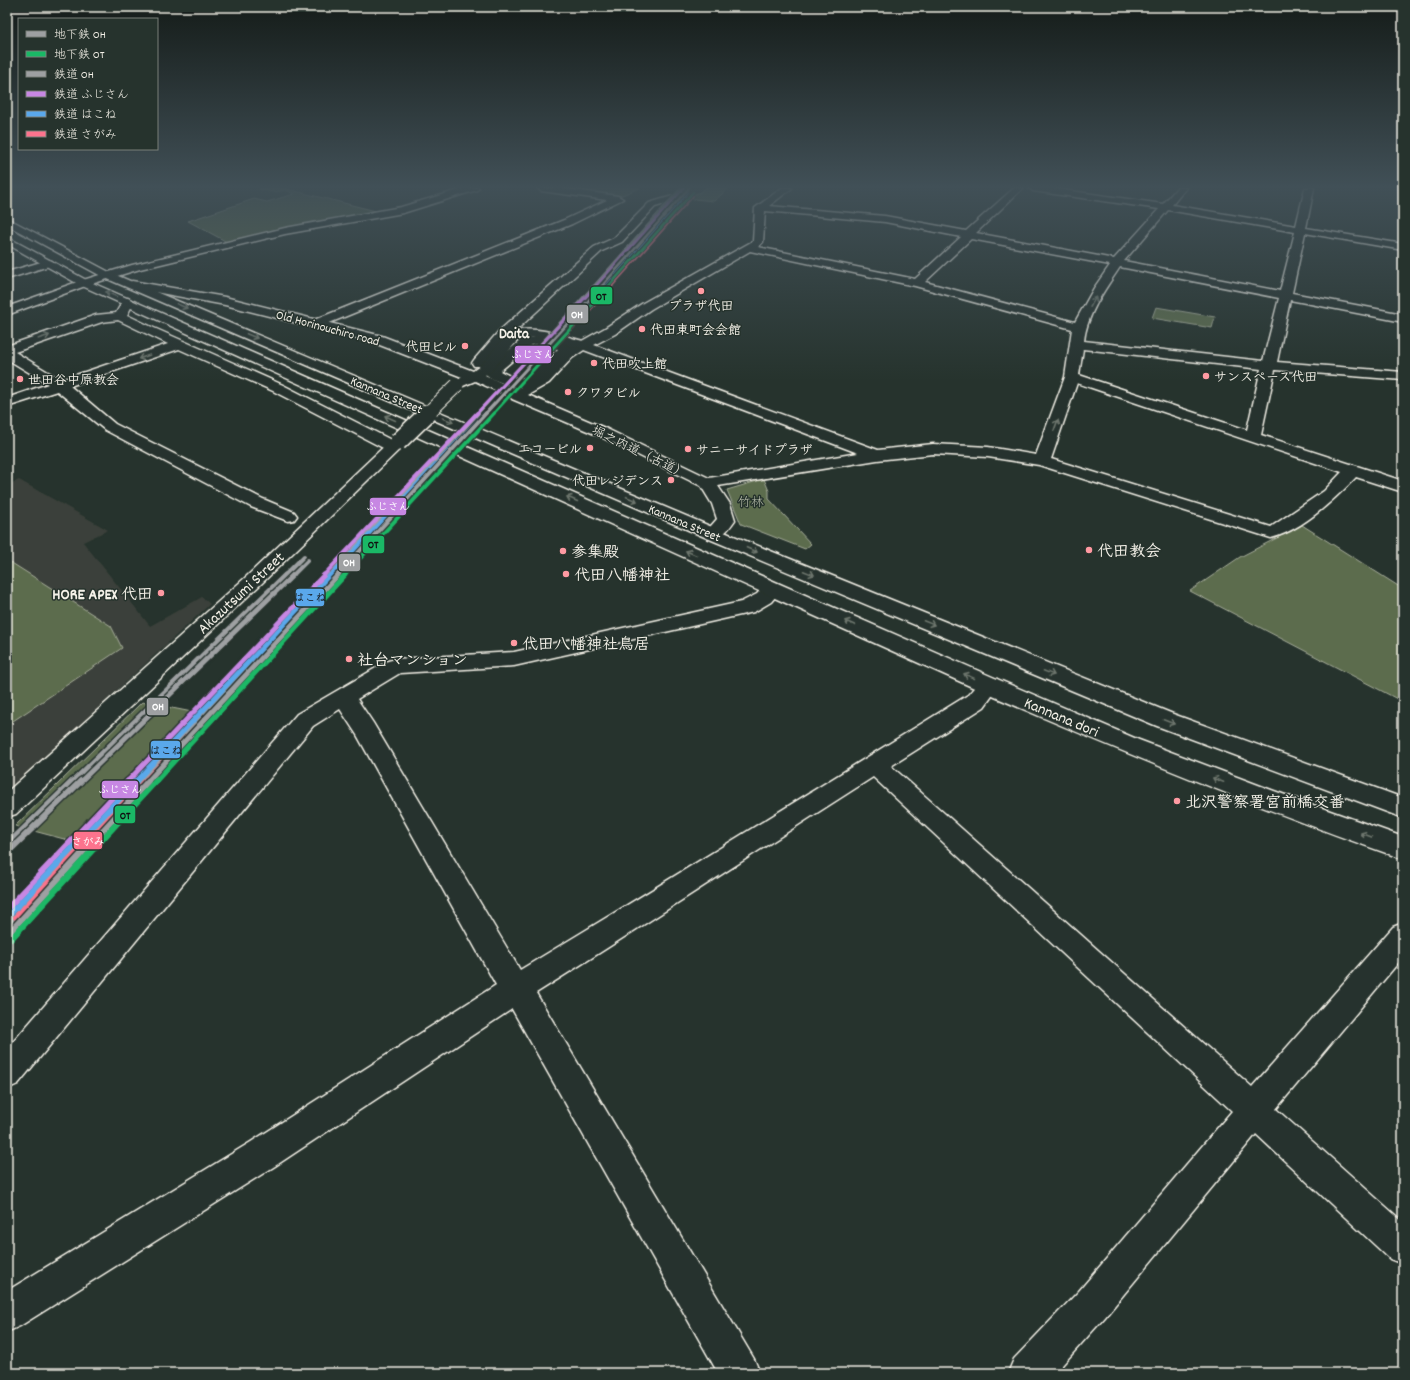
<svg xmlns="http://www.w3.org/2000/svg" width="1410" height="1380" viewBox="0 0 1410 1380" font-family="Dekko,'Klee One',sans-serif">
  <rect width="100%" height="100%" fill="#26332d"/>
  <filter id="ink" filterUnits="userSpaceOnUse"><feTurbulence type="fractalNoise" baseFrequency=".025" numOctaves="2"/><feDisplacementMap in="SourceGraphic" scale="8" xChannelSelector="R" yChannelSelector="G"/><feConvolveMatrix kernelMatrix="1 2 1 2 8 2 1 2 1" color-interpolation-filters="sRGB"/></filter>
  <g filter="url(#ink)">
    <!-- built -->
    <polygon fill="#3b413a" points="19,480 108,530 83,542 150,626 202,597 210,604 7,792 7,485"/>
    <!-- green -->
    <g fill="#5c6c4e" stroke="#a8ae9b">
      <polygon points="264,188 283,188 384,213 227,242 188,221 254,199 267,202 294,194 286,190 273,192 259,189"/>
      <polygon points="554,188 640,188 617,197"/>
      <polygon points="705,188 729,188 714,201 684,198 701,192"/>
      <polygon points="1156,307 1215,317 1212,328 1152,318"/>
      <polygon points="764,479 769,491 769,499 811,544 805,549 741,524 727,490"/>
      <polygon points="1302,525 1403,589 1403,702 1190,591 1240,557"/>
      <polygon points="7,560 111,626 122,648 7,725"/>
      <polygon points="142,702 207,715 83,844 15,826"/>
    </g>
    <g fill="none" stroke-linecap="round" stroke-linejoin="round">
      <!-- street casing -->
      <g stroke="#f4f1e8" stroke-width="3">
        <g id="street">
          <polygon points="465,188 479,188 477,190 403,213 285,234 140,269 88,285 7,315 7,307 80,281 132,265 285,228 401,207"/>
          <polygon points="537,188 558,188 618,196 623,199 572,224 322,326 318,327 312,323 314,320 564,220 607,200 541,191"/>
          <path d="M782,188H792L769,206L885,216L966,231L1014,188H1023L976,233L1114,259L1159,209L1033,191L1029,188H1050L1163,204L1177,188H1186L1172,205L1296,226L1305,188H1314L1306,228L1403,244V250L1305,233L1292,293L1403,314V322L1290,300L1277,362L1403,372V380L1275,370L1261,435L1403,481V492L1356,477C1335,499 1301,531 1271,538L1039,465L988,457L933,454L877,460L718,486L730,504L735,520C728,530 720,541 707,538L704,534L717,519L712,504L701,486L597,435L512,399L510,396L521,387C511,386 490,381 484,372L522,339L541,336L573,346L605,328L643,303L753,241L755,208ZM1168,210L1295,232L1280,291L1124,261ZM765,211L885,222L961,237L915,279L758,247L763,242ZM971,239L1110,265L1094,288L1075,322L925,282ZM750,251L915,286L1072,329L1065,377L1036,455L988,447L933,444L878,450L594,345L615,334L651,309ZM1120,267L1279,298L1263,361L1084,341C1087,314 1105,289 1120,267ZM541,344L558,349L529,376C519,382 510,376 500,371L531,345ZM1083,349L1261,369L1247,430L1079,375ZM584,350L858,453L709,478L607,429L528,395L549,383L572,358ZM1077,383L1342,472L1324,491L1271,527L1051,459Z"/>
          <polygon points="676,195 681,198 679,200 655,207 622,242 602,251 509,337 484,366 474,366 472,363 474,360 499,331 594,247 614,238 649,203"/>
          <polygon points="48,260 52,261 54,263 52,265 7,279 7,272"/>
          <path d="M128,298L134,302L127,315L154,328L283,385L399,444L401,447L399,450H387L273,391L179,349L70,386L115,424L263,499L294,512L297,516L294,520L288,521L251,507L105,430L57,391L7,407V398L48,384L7,359V346L96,315L116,313L124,299ZM118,320L168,344L61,380L15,352L102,322Z"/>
          <path d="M772,583L779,585L782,589L771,602L754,612L514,666L400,673L357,699L373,723L520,970C670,880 819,787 968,695C977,685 982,675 997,679L1000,685L984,707L891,766L1252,1087L1393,927L1403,923V957L1276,1109L1403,1222V1264L1390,1259L1256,1134L1105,1317L1055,1373H1008L1014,1359L1079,1291L1232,1111L873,777C760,849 649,922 536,993L754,1359L760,1373H718L512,1009L275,1166L20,1326L7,1332V1291L251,1142L496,985L357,735L340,709L313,726L18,1084L7,1089V1049L297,714L388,661L396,659L514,652L741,602L757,594L765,585Z"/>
        </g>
      </g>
      <!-- secondary casing -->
      <g stroke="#f4f1e8" stroke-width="3">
        <g id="secondary">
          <path d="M132,281L225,297L382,336L473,371C488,362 494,345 508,335C527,321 566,337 587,342L589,345L587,348L582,349L536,337L522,339L517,341L491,372L485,375L522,393L524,396L522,399L517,400L475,381L463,386L458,385L456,382L462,377L372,342L225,305L128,287L126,285L128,283Z"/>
          <polygon points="398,437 404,439 406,442 404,445 261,584 16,814 7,817 7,792 247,576 392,439"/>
        </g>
      </g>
      <!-- primary casing -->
      <g stroke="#f4f1e8" stroke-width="3">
        <g id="primary">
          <polygon points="7,218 111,273 719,530 1173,714 1403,798 1403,818 1157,726 707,538 103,277 7,225"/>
          <path d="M7,237L88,281L997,679L1139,740L1274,791L1403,837V859C1260,809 1120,751 981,691L80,285L7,244Z"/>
        </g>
      </g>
      <!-- street -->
      <use href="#street" fill="#26332d" fill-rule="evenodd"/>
      <!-- secondary -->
      <use href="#secondary" fill="#26332d" fill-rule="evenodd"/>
      <!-- primary -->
      <use href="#primary" fill="#26332d" fill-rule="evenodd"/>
      <!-- secondary-bridge-far1 casing -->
      <g stroke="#f4f1e8" stroke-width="15" stroke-linecap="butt">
        <polyline id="secondary-bridge-far1" points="427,414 457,385"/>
      </g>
      <!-- secondary-bridge casing -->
      <g stroke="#f4f1e8" stroke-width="20" stroke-linecap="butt">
        <polyline id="secondary-bridge" points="398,442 428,413"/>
      </g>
      <!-- secondary-bridge-far1 -->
      <use href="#secondary-bridge-far1" stroke="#26332d" stroke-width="13"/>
      <!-- secondary-bridge -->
      <use href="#secondary-bridge" stroke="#26332d" stroke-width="17"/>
      <!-- rail-1-far4 casing -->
      <g stroke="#26332d" stroke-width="4">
        <polyline id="rail-1-far4" points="593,287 681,188"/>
      </g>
      <!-- rail-1-far3 casing -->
      <g stroke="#26332d" stroke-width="5">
        <polyline id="rail-1-far3" points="477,414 594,286"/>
      </g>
      <!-- rail-1-far2 casing -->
      <g stroke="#26332d" stroke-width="6">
        <g id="rail-1-far2">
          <polyline points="284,576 304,556"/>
          <polyline points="329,576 478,413"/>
        </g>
      </g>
      <!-- rail-1-far1 casing -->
      <g stroke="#26332d" stroke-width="8">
        <g id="rail-1-far1">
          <polyline points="72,782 285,575"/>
          <polyline points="139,782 330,575"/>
        </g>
      </g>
      <!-- rail-1 casing -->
      <g stroke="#26332d" stroke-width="9">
        <g id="rail-1">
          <polyline points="7,845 73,781"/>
          <polyline points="7,926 140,781"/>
        </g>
      </g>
      <!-- rail-2-far4 casing -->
      <g stroke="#26332d" stroke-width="4">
        <polyline id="rail-2-far4" points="595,287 684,188"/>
      </g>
      <!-- rail-2-far3 casing -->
      <g stroke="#26332d" stroke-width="5">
        <polyline id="rail-2-far3" points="476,414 596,286"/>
      </g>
      <!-- rail-2-far2 casing -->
      <g stroke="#26332d" stroke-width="6">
        <polyline id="rail-2-far2" points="323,576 477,413"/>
      </g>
      <!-- rail-2-far1 casing -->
      <g stroke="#26332d" stroke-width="8">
        <polyline id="rail-2-far1" points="127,782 324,575"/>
      </g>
      <!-- rail-2 casing -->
      <g stroke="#26332d" stroke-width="9">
        <polyline id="rail-2" points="7,909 128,781"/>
      </g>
      <!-- rail-3-far4 casing -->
      <g stroke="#26332d" stroke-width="4">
        <polyline id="rail-3-far4" points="603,287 688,192"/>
      </g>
      <!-- rail-3-far3 casing -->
      <g stroke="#26332d" stroke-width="5">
        <polyline id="rail-3-far3" points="484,414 604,286"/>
      </g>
      <!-- rail-3-far2 casing -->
      <g stroke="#26332d" stroke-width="6">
        <polyline id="rail-3-far2" points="330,576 485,413"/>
      </g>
      <!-- rail-3-far1 casing -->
      <g stroke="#26332d" stroke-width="8">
        <polyline id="rail-3-far1" points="135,782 331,575"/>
      </g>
      <!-- rail-3 casing -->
      <g stroke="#26332d" stroke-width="9">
        <polyline id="rail-3" points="11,913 136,781"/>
      </g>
      <!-- rail-4-far4 casing -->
      <g stroke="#26332d" stroke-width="4">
        <polyline id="rail-4-far4" points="611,287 693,196"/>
      </g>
      <!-- rail-4-far3 casing -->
      <g stroke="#26332d" stroke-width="5">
        <polyline id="rail-4-far3" points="492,414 612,286"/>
      </g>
      <!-- rail-4-far2 casing -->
      <g stroke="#26332d" stroke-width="6">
        <polyline id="rail-4-far2" points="339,576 493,413"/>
      </g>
      <!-- rail-4-far1 casing -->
      <g stroke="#26332d" stroke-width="8">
        <polyline id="rail-4-far1" points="144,782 340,575"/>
      </g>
      <!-- rail-4 casing -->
      <g stroke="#26332d" stroke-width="9">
        <polyline id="rail-4" points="16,917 145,781"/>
      </g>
      <!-- rail-1-far4 -->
      <use href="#rail-1-far4" stroke="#9ea0a2" stroke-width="2.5"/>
      <!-- rail-1-far3 -->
      <use href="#rail-1-far3" stroke="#9ea0a2" stroke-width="3"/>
      <!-- rail-1-far2 -->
      <use href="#rail-1-far2" stroke="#9ea0a2" stroke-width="4"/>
      <!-- rail-1-far1 -->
      <use href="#rail-1-far1" stroke="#9ea0a2" stroke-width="5"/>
      <!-- rail-1 -->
      <use href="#rail-1" stroke="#9ea0a2" stroke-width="6"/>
      <!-- rail-2-far4 -->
      <use href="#rail-2-far4" stroke="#c787e3" stroke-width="2.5"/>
      <!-- rail-2-far3 -->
      <use href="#rail-2-far3" stroke="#c787e3" stroke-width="3"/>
      <!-- rail-2-far2 -->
      <use href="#rail-2-far2" stroke="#c787e3" stroke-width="4"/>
      <!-- rail-2-far1 -->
      <use href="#rail-2-far1" stroke="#c787e3" stroke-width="5"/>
      <!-- rail-2 -->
      <use href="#rail-2" stroke="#c787e3" stroke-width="6"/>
      <!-- rail-3-far4 -->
      <use href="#rail-3-far4" stroke="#5aa8eb" stroke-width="2.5"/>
      <!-- rail-3-far3 -->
      <use href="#rail-3-far3" stroke="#5aa8eb" stroke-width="3"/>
      <!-- rail-3-far2 -->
      <use href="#rail-3-far2" stroke="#5aa8eb" stroke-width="4"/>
      <!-- rail-3-far1 -->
      <use href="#rail-3-far1" stroke="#5aa8eb" stroke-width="5"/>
      <!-- rail-3 -->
      <use href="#rail-3" stroke="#5aa8eb" stroke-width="6"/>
      <!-- rail-4-far4 -->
      <use href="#rail-4-far4" stroke="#fc738d" stroke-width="2.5"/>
      <!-- rail-4-far3 -->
      <use href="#rail-4-far3" stroke="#fc738d" stroke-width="3"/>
      <!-- rail-4-far2 -->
      <use href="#rail-4-far2" stroke="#fc738d" stroke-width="4"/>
      <!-- rail-4-far1 -->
      <use href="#rail-4-far1" stroke="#fc738d" stroke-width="5"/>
      <!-- rail-4 -->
      <use href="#rail-4" stroke="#fc738d" stroke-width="6"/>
      <!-- metro-1-far4 casing -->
      <g stroke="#26332d" stroke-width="4">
        <polyline id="metro-1-far4" points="601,287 689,188"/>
      </g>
      <!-- metro-1-far3 casing -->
      <g stroke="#26332d" stroke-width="5">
        <polyline id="metro-1-far3" points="485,414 602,286"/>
      </g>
      <!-- metro-1-far2 casing -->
      <g stroke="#26332d" stroke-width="6">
        <g id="metro-1-far2">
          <polyline points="292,576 308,560"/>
          <polyline points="337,576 486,413"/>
        </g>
      </g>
      <!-- metro-1-far1 casing -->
      <g stroke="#26332d" stroke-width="8">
        <g id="metro-1-far1">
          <polyline points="80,782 293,575"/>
          <polyline points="147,782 338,575"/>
        </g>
      </g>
      <!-- metro-1 casing -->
      <g stroke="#26332d" stroke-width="9">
        <g id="metro-1">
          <polyline points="7,853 81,781"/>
          <polyline points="7,935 148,781"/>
        </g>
      </g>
      <!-- metro-2-far4 casing -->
      <g stroke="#26332d" stroke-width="4">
        <polyline id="metro-2-far4" points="608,287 693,192"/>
      </g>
      <!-- metro-2-far3 casing -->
      <g stroke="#26332d" stroke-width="5">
        <polyline id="metro-2-far3" points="493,414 609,286"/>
      </g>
      <!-- metro-2-far2 casing -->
      <g stroke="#26332d" stroke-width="6">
        <polyline id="metro-2-far2" points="344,576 494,413"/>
      </g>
      <!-- metro-2-far1 casing -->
      <g stroke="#26332d" stroke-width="8">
        <polyline id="metro-2-far1" points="155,782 345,575"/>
      </g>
      <!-- metro-2 casing -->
      <g stroke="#26332d" stroke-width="9">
        <polyline id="metro-2" points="11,939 156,781"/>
      </g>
      <!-- metro-1-far4 -->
      <use href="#metro-1-far4" stroke="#9ea0a2" stroke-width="2.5"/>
      <!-- metro-1-far3 -->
      <use href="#metro-1-far3" stroke="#9ea0a2" stroke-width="3"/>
      <!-- metro-1-far2 -->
      <use href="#metro-1-far2" stroke="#9ea0a2" stroke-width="4"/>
      <!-- metro-1-far1 -->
      <use href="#metro-1-far1" stroke="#9ea0a2" stroke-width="5"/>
      <!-- metro-1 -->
      <use href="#metro-1" stroke="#9ea0a2" stroke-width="6"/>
      <!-- metro-2-far4 -->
      <use href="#metro-2-far4" stroke="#1ab866" stroke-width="2.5"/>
      <!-- metro-2-far3 -->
      <use href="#metro-2-far3" stroke="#1ab866" stroke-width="3"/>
      <!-- metro-2-far2 -->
      <use href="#metro-2-far2" stroke="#1ab866" stroke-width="4"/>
      <!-- metro-2-far1 -->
      <use href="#metro-2-far1" stroke="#1ab866" stroke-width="5"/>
      <!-- metro-2 -->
      <use href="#metro-2" stroke="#1ab866" stroke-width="6"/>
    </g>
    <!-- one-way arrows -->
    <defs><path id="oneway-shaft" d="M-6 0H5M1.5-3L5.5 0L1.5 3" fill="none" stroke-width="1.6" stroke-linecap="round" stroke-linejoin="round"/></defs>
    <g stroke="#6e766e">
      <use href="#oneway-shaft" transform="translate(111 294) rotate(-156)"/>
      <use href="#oneway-shaft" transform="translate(1093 302) rotate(-61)"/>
      <use href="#oneway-shaft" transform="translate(182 306) rotate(23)"/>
      <use href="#oneway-shaft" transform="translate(252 336) rotate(23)"/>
      <use href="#oneway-shaft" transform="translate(44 337) rotate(-18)"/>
      <use href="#oneway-shaft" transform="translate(144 357) rotate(161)"/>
      <use href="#oneway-shaft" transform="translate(390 418) rotate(-156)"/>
      <use href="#oneway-shaft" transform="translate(448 420) rotate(23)"/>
      <use href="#oneway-shaft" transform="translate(1056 425) rotate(-70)"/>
      <use href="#oneway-shaft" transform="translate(572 499) rotate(-156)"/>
      <use href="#oneway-shaft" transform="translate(632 499) rotate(23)"/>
      <use href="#oneway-shaft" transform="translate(752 550) rotate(23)"/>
      <use href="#oneway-shaft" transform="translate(691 553) rotate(-156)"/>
      <use href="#oneway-shaft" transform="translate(809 573) rotate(22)"/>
      <use href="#oneway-shaft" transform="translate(850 623) rotate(-156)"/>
      <use href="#oneway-shaft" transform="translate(929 623) rotate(22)"/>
      <use href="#oneway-shaft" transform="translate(1049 673) rotate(22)"/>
      <use href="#oneway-shaft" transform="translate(969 676) rotate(-156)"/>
      <use href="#oneway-shaft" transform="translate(1169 722) rotate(21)"/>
      <use href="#oneway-shaft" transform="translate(1218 780) rotate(-159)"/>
      <use href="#oneway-shaft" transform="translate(1366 835) rotate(-160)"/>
    </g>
  </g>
  <!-- sky -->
  <linearGradient id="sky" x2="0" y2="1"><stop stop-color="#151c19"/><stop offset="0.49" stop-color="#415057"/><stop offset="1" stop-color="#415057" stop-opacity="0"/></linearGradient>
  <rect width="1410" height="381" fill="url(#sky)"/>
  <!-- markers -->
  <g fill="#ff9aa2" stroke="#26332d" stroke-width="1.5">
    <circle cx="701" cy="291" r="4"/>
    <circle cx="642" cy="329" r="4"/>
    <circle cx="465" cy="346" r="4"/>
    <circle cx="594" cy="363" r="4"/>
    <circle cx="1206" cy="376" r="4"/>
    <circle cx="20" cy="379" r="4"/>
    <circle cx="568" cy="392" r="4"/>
    <circle cx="590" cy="448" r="4"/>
    <circle cx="688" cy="449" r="4"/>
    <circle cx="671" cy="480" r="4"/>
    <circle cx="1089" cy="550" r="4"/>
    <circle cx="563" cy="551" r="4"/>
    <circle cx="566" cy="574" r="4"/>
    <circle cx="161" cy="593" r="4"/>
    <circle cx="514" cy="643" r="4"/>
    <circle cx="349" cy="659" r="4"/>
    <circle cx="1177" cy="801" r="4"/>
  </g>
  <g text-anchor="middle" stroke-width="3" stroke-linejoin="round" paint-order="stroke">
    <!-- far-poi labels -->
    <g font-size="13" font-weight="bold" fill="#f4f1e8" stroke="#26332d" text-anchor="start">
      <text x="701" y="310" text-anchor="middle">プラザ代田</text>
      <text x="650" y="334">代田東町会会館</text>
      <text x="457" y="351" text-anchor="end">代田ビル</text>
      <text x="602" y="368">代田吹上館</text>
      <text x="1214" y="381">サンスペース代田</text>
      <text x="28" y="384">世田谷中原教会</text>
      <text x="576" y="397">クワタビル</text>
      <text x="582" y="453" text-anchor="end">エコービル</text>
      <text x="696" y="454">サニーサイドプラザ</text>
      <text x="663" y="485" text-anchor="end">代田レジデンス</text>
    </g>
    <!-- far-street labels -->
    <g font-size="13" fill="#f4f1e8" stroke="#26332d">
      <text transform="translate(328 327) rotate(15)" y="5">Old Horinouchiro road</text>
      <text transform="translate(387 394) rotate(23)" y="5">Kannana Street</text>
      <text transform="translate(640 451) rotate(26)" y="5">堀之内道（古道）</text>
      <text transform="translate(685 522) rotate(23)" y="5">Kannana Street</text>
    </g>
    <!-- far-park labels -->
    <g font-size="13" fill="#b7bcaa" stroke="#26332d">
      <text x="751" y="506">竹林</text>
    </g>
    <!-- far-quarter labels -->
    <g font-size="15" font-weight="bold" fill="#f4f1e8" stroke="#26332d">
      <text x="514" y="338">Daita</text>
    </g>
    <!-- poi labels -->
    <g font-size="16" font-weight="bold" fill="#f4f1e8" stroke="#26332d" text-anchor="start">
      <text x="1097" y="556">代田教会</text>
      <text x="571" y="557">参集殿</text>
      <text x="574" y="580">代田八幡神社</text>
      <text x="153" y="599" text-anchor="end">HORE APEX 代田</text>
      <text x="522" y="649">代田八幡神社鳥居</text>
      <text x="357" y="665">社台マンション</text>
      <text x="1185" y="807">北沢警察署宮前橋交番</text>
    </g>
    <!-- street labels -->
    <g font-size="16" fill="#f4f1e8" stroke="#26332d">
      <text transform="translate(240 592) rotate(-43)" y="6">Akazutsumi Street</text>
      <text transform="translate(1062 716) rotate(23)" y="6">Kannana dori</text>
    </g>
  </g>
  <g stroke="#26332d" stroke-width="1.5">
    <rect x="590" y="286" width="23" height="19" rx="4" fill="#1ab866"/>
    <rect x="566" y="304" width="23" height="20" rx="4" fill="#9ea0a2"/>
    <rect x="514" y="345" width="38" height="19" rx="4" fill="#c787e3"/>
    <rect x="369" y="497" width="38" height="19" rx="4" fill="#c787e3"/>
    <rect x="362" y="535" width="23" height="19" rx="4" fill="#1ab866"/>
    <rect x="338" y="553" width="23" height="19" rx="4" fill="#9ea0a2"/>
    <rect x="295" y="588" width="30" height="19" rx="4" fill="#5aa8eb"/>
    <rect x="146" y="697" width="23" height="19" rx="4" fill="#9ea0a2"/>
    <rect x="150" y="740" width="31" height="19" rx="4" fill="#5aa8eb"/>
    <rect x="101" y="780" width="38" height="19" rx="4" fill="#c787e3"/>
    <rect x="114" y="805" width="22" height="19" rx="4" fill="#1ab866"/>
    <rect x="73" y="831" width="30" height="19" rx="4" fill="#fc738d"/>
  </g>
  <g font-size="11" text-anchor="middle" font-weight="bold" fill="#fff">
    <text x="577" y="318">OH</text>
    <text x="533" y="358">ふじさん</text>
    <text x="388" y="510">ふじさん</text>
    <text x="349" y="566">OH</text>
    <text x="158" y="710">OH</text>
    <text x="120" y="793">ふじさん</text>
    <text x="88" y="845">さがみ</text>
  </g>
  <g font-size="11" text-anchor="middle" font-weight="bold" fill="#111">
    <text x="601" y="300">OT</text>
    <text x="373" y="548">OT</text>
    <text x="310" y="601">はこね</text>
    <text x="166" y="754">はこね</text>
    <text x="125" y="819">OT</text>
  </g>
  <!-- margin -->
  <rect width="1410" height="1380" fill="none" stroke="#26332d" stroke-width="24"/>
  <rect x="12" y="12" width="1386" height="1356" fill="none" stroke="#f4f1e8" stroke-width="1.5" filter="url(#ink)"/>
  <!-- legend -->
  <rect x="18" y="18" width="140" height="132" fill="#26332d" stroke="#787f78"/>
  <rect x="26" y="31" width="20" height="6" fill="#9ea0a2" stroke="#787f78"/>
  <text x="54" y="38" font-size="12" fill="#f4f1e8">地下鉄 OH</text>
  <rect x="26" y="51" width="20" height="6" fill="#1ab866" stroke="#787f78"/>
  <text x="54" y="58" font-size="12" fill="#f4f1e8">地下鉄 OT</text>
  <rect x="26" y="71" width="20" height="6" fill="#9ea0a2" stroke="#787f78"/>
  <text x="54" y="78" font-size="12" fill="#f4f1e8">鉄道 OH</text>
  <rect x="26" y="91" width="20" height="6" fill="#c787e3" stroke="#787f78"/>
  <text x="54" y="98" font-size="12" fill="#f4f1e8">鉄道 ふじさん</text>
  <rect x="26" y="111" width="20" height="6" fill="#5aa8eb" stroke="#787f78"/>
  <text x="54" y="118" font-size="12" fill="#f4f1e8">鉄道 はこね</text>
  <rect x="26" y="131" width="20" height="6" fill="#fc738d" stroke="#787f78"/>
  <text x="54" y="138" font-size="12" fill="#f4f1e8">鉄道 さがみ</text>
</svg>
